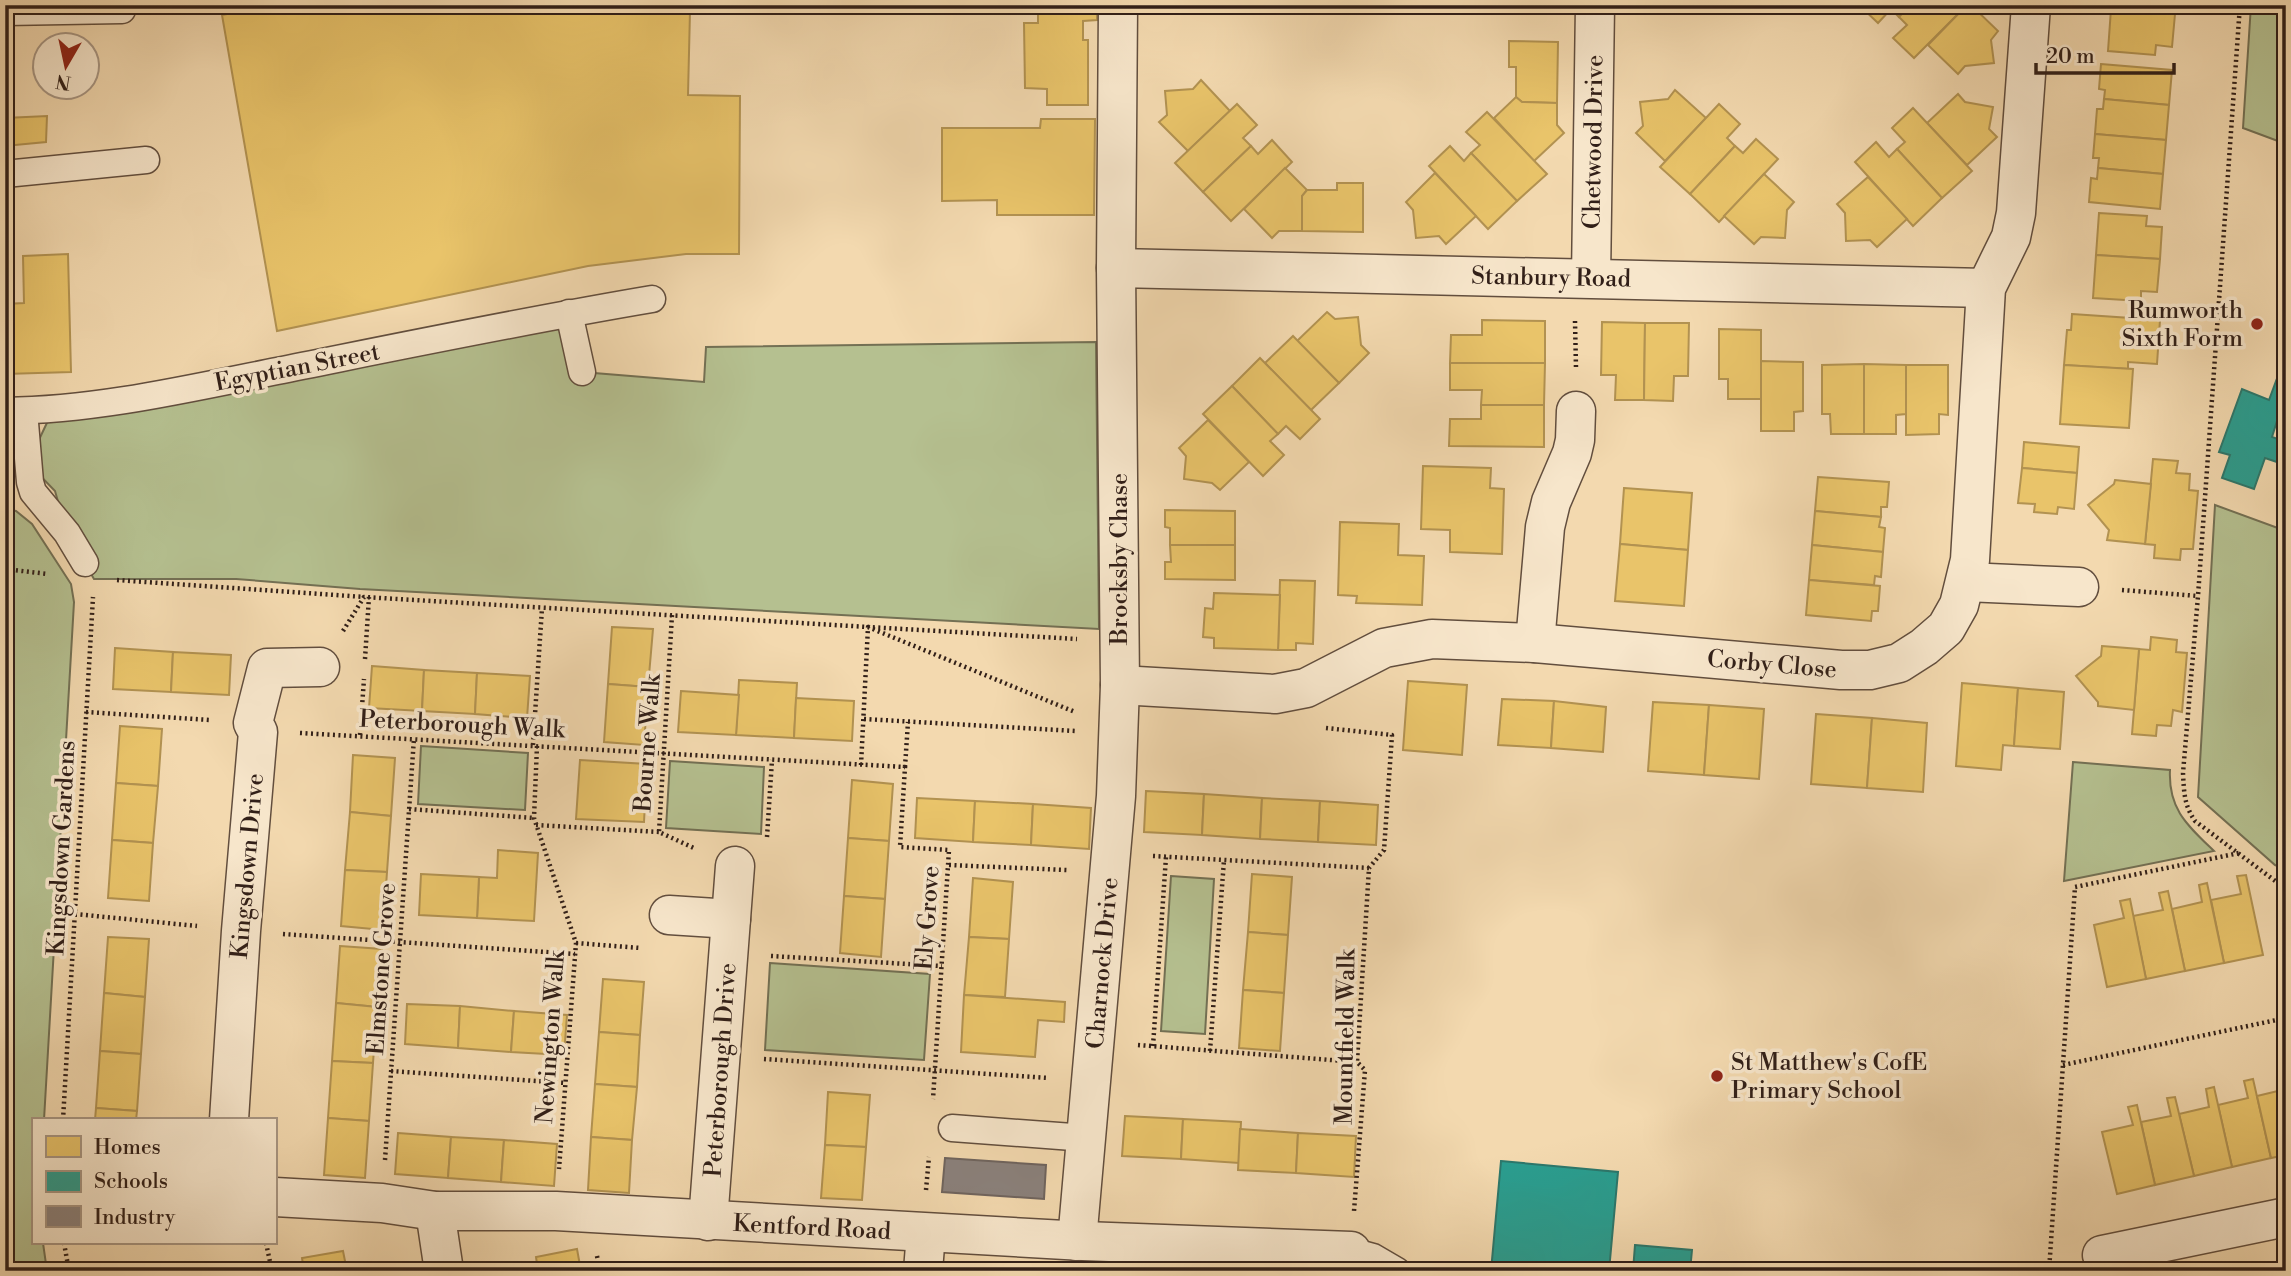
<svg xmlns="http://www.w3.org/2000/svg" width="2291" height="1276" viewBox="0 0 2291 1276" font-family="'Libre Bodoni',serif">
  <rect width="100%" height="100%" fill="#f3d9af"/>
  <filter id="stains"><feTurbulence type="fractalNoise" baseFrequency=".00286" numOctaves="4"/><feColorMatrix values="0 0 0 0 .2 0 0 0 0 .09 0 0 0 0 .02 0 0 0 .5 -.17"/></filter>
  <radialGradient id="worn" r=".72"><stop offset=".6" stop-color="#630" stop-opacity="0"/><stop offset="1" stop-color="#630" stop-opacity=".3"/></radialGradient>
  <!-- green -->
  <g fill="#b5c090" stroke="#737054" stroke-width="2">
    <polygon points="2251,5 2286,5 2286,144 2243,128"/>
    <polygon points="569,313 582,372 704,382 706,347 1096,342 1099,629 360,589 236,579 94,579 67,533 55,491 28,463 53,410"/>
    <polygon points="2215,505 2286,531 2286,869 2275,865 2198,797"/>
    <polygon points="5,509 16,511 32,524 71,584 74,602 44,1120 33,1120 33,1243 43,1243 47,1271 5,1271"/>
    <polygon points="421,746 528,753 525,810 418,804"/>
    <polygon points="670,761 764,767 761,834 666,828"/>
    <path d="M2073,762L2170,770C2168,809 2187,825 2214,851L2064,881Z"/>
    <polygon points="1171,876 1214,879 1205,1034 1161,1031"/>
    <polygon points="770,963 930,974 924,1060 765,1050"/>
  </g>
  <!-- homes -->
  <g fill="#e9c46a" stroke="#b29251" stroke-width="2">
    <polygon points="274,5 639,5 641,11 690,11 688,95 740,96 739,254 686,254 588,266 277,331 222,15"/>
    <polygon points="1038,5 1097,5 1097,20 1083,21 1083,40 1088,40 1088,105 1047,105 1047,89 1025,88 1024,23 1038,23"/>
    <polygon points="1182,5 1248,5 1248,10 1182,9"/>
    <polygon points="1493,5 1559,5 1559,11 1493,10"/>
    <polygon points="1655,5 1721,5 1721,10 1655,9"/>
    <polygon points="1859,5 1910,5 1899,17 1891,9 1878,23"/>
    <polygon points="1910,5 1967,5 1914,58 1893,38 1907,25 1899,17"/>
    <polygon points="1967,5 1971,5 1998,31 1991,40 1994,63 1965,66 1958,74 1928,45"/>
    <polygon points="2111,5 2175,5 2175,14 2111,9"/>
    <polygon points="2111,9 2175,14 2172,47 2156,45 2155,55 2108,51"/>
    <polygon points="1509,41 1558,42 1557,103 1522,102 1516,97 1516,67 1509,67"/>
    <polygon points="2101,64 2172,70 2169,105 2104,99 2105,90 2099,89"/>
    <polygon points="1201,80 1230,111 1188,151 1159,122 1167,115 1165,91 1193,89"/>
    <polygon points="1675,90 1706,118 1665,161 1636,133 1643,126 1640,102 1668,99"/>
    <rect x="5" y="92" width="3" height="26"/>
    <polygon points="1958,94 1965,102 1993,107 1989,129 1997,137 1967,165 1927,123"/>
    <polygon points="1516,97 1522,102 1557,103 1557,125 1564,133 1534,161 1494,118"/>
    <polygon points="2104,99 2169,105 2166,140 2095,134 2097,109 2103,109"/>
    <polygon points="1237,104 1257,125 1243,138 1251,146 1203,192 1175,163"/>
    <polygon points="1719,104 1740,124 1727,138 1735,146 1690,194 1660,167"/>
    <polygon points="1913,108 1972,171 1942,198 1897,149 1905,142 1892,128"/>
    <polygon points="1487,112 1547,174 1517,201 1471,153 1480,145 1466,132"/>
    <polygon points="47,116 46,142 5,146 5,118"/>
    <polygon points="1041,119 1095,119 1094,215 997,215 997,200 942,201 942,128 1040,128"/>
    <polygon points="2095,134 2166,140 2163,174 2098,168 2099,158 2093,158"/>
    <polygon points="1756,139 1778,159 1719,222 1690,194 1735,146 1743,153"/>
    <polygon points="1272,140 1292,162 1231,221 1203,192 1251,146 1258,154"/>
    <polygon points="1876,142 1889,157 1897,149 1942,198 1913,226 1855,162"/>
    <polygon points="1450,146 1464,161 1471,153 1517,201 1488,229 1429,166"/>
    <polygon points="1285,168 1307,190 1302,196 1302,231 1279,231 1272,238 1244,209"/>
    <polygon points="2098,168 2163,174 2160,209 2089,202 2091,178 2097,179"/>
    <polygon points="1435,173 1476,216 1446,244 1439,236 1416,238 1413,210 1406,202"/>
    <polygon points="1764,174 1794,202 1787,210 1785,238 1761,237 1754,244 1724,216"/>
    <polygon points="1868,177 1907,219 1877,247 1870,240 1846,241 1845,213 1837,204"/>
    <polygon points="1337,183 1363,183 1363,232 1302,231 1302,196 1307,190 1337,190"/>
    <polygon points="2099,213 2147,216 2146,226 2162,227 2160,259 2096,255"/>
    <polygon points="68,254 71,372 5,374 5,304 24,303 23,256"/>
    <polygon points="2096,255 2160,259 2157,292 2141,291 2141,301 2093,298"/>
    <polygon points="1327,312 1335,319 1358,317 1361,345 1369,353 1339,383 1297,341"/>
    <polygon points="2072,314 2160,320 2157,364 2128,362 2128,369 2064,365 2067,330 2071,330"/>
    <polygon points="1482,320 1545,321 1545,363 1450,363 1451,335 1482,335"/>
    <polygon points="1602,322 1645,323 1644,400 1615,400 1616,375 1601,375"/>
    <polygon points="1645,323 1689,323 1688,376 1674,376 1673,401 1644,400"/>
    <polygon points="1719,329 1761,330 1761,399 1728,399 1728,379 1719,379"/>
    <polygon points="1293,336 1339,383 1311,410 1265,363"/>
    <polygon points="1260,358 1320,419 1300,439 1286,426 1278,434 1232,386"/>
    <polygon points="1761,361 1803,362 1803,411 1794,412 1794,431 1761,431"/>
    <polygon points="1450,363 1545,363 1544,405 1481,405 1482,390 1450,390"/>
    <polygon points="1864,364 1906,365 1906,414 1896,415 1896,434 1864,434"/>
    <polygon points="1864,364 1864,434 1831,434 1830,414 1822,414 1822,365"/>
    <polygon points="1906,365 1948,365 1948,415 1939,414 1939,434 1906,435"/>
    <polygon points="2064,365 2133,369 2129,428 2060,424"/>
    <polygon points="1232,386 1278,434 1270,441 1284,455 1263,476 1203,414"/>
    <polygon points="1481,405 1544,405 1544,447 1449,446 1450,419 1481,419"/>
    <polygon points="1208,420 1249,462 1220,490 1212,483 1184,479 1186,456 1179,448"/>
    <polygon points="2024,442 2079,447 2077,473 2022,468"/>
    <polygon points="2153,459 2178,461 2176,473 2190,474 2189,490 2198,491 2193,549 2181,549 2180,560 2154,558 2155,545 2145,544"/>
    <polygon points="1423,466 1491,468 1490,488 1504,489 1502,554 1450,552 1450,530 1421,529"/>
    <polygon points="2022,468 2077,473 2074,509 2058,507 2057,514 2034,512 2035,504 2018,503"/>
    <polygon points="1818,477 1889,482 1887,507 1881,507 1881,517 1815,511"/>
    <polygon points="2115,480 2151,484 2145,544 2107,540 2109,530 2088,505 2114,484"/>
    <polygon points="1624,488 1692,493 1688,550 1620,544"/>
    <polygon points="1165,510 1235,511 1235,545 1170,545 1170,528 1165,527"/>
    <polygon points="1815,511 1881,517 1879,527 1885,528 1883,552 1812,545"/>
    <polygon points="1340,522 1399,524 1398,555 1424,556 1422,605 1356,603 1357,596 1338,595"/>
    <polygon points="1620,544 1688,550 1684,606 1615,601"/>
    <polygon points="1170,545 1235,545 1235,580 1165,579 1165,562 1171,562"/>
    <polygon points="1812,545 1883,552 1881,577 1875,576 1874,585 1809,580"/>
    <polygon points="1280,580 1315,581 1313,644 1296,643 1296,650 1278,650"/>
    <polygon points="1809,580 1880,586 1878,611 1872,611 1871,621 1806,615"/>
    <polygon points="1214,593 1280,595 1278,650 1214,648 1214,638 1203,637 1205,608 1213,609"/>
    <polygon points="612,627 653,629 648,687 608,684"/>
    <polygon points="2151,637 2177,640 2176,652 2187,653 2182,712 2173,710 2171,726 2157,725 2156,736 2132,734 2139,649 2150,650"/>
    <polygon points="2102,646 2139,649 2134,710 2098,706 2098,702 2076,676 2101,656"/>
    <polygon points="115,648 173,652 171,692 113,689"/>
    <polygon points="173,652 231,655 229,695 171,692"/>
    <polygon points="372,666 424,670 422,711 369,708"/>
    <polygon points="424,670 477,673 475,714 422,711"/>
    <polygon points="477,673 530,676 527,718 475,714"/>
    <polygon points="739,680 797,683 794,738 736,735"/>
    <polygon points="1408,681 1467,685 1462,755 1403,750"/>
    <polygon points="1962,683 2018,688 2014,746 2003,745 2001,770 1956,766"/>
    <polygon points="608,684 648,687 644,745 604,742"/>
    <polygon points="2018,688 2064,692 2060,749 2014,746"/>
    <polygon points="681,691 739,695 736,735 678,732"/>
    <polygon points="796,698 854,701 852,741 794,738"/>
    <polygon points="1502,699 1554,701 1551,748 1498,745"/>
    <polygon points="1554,701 1606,707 1603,752 1551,748"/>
    <polygon points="1653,702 1709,705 1704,775 1648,771"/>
    <polygon points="1709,705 1764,709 1759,779 1704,775"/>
    <polygon points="1816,714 1872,718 1867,788 1811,784"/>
    <polygon points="1872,718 1927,723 1923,792 1867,788"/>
    <polygon points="120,726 162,729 158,786 116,783"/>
    <polygon points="353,755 395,758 391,816 350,812"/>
    <polygon points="580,760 647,764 644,822 576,819"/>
    <polygon points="852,780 893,784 889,841 848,838"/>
    <polygon points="116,783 158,786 153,843 112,840"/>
    <polygon points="1146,791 1204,794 1202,835 1144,832"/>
    <polygon points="1204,794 1262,798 1260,839 1202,835"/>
    <polygon points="917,798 975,801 973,842 915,838"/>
    <polygon points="1262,798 1320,801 1318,842 1260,839"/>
    <polygon points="975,801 1033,804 1031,845 973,842"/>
    <polygon points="1320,801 1378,805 1376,845 1318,842"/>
    <polygon points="1033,804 1091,808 1089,849 1031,845"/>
    <polygon points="350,812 391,816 387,872 345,870"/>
    <polygon points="848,838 889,841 885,899 844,896"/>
    <polygon points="112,840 153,843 149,901 108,898"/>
    <polygon points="498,850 538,853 534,921 477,918 479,877 497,878"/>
    <polygon points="345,870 387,872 383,930 341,926"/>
    <polygon points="421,874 479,877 477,918 419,915"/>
    <polygon points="1252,874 1292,877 1288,935 1248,932"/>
    <polygon points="2246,875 2263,955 2224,963 2211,900 2241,894 2237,876"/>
    <polygon points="973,878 1013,882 1009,939 969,937"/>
    <polygon points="2207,883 2224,963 2185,971 2172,909 2202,902 2199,885"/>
    <polygon points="2168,891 2185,971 2146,979 2133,916 2163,910 2159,893"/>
    <polygon points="844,896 885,899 881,957 840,953"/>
    <polygon points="2130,899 2146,979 2107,987 2094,925 2124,918 2120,901"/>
    <polygon points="1248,932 1288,935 1284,993 1243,990"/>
    <polygon points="108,937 149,939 145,997 104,993"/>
    <polygon points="969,937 1009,939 1005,997 964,995"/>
    <polygon points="340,946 382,949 377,1007 336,1003"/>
    <polygon points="603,979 644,982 640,1035 599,1032"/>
    <polygon points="1243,990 1284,993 1280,1051 1239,1048"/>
    <polygon points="104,993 145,997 141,1054 100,1051"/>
    <polygon points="964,995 1065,1002 1064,1022 1038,1020 1035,1057 961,1052"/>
    <polygon points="336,1003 377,1007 373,1063 332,1061"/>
    <polygon points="407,1004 460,1006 458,1048 405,1044"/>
    <polygon points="460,1006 514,1011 511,1052 458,1048"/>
    <polygon points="514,1011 567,1015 564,1055 511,1052"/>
    <polygon points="599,1032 640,1035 637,1087 595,1084"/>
    <polygon points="100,1051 141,1054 137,1111 96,1108"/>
    <polygon points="332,1061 373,1063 369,1121 328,1118"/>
    <polygon points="2253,1079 2271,1158 2232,1167 2218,1105 2248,1098 2244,1081"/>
    <polygon points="595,1084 637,1087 632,1140 591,1137"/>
    <polygon points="2214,1087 2232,1167 2194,1176 2179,1114 2209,1107 2206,1089"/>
    <polygon points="2286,1089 2286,1155 2271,1158 2257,1096"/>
    <polygon points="828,1092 870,1095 866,1147 825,1145"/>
    <polygon points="2175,1097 2194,1176 2155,1185 2141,1122 2171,1116 2167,1098"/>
    <polygon points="2137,1105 2155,1185 2117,1194 2102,1132 2133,1125 2128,1107"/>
    <polygon points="96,1108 137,1111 136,1120 95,1120"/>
    <polygon points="1125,1116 1183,1119 1181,1159 1122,1156"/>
    <polygon points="328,1118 369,1121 365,1178 324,1175"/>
    <polygon points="1183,1119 1241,1122 1239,1163 1181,1159"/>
    <polygon points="1240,1129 1298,1133 1296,1173 1238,1170"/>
    <polygon points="398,1133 451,1137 448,1178 395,1174"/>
    <polygon points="1298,1133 1356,1136 1354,1177 1296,1173"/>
    <polygon points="451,1137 504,1140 501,1182 448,1178"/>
    <polygon points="591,1137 632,1140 629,1193 588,1190"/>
    <polygon points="504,1140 557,1144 554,1186 501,1182"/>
    <polygon points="825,1145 866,1147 862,1200 821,1198"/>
    <polygon points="577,1249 581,1271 538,1271 536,1257"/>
    <polygon points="343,1251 347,1271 304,1271 302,1258"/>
  </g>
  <!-- schools -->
  <g fill="#2a9d8f" stroke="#2c776b" stroke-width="2">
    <polygon points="2286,354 2286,424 2277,421 2272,437 2286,442 2286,465 2265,458 2254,489 2222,478 2230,455 2219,452 2242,389 2269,400"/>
    <polygon points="1501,1161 1618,1172 1609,1271 1611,1271 1491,1271"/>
    <polygon points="1635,1245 1692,1250 1690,1271 1633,1271"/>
  </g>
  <!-- industry -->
  <polygon fill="#8a817c" stroke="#6f645e" stroke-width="2" points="945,1158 1046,1165 1044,1199 942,1192"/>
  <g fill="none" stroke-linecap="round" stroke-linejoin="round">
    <!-- service casing -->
    <g stroke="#624e3e" stroke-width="29">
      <g id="service">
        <polyline points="5,12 122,10"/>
        <polyline points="5,174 146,160"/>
        <polyline points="569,313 582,372"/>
        <path d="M5,411C97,410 187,389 277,371C402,346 527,320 652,299"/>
        <polyline points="24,411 30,482 33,492 67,533 85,563"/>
        <polyline points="952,1128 1086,1138"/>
        <polyline points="1351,1251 1373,1257 1397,1271"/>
      </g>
    </g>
    <!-- minor casing -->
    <g stroke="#624e3e" stroke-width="41">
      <g id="minor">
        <polyline points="1116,268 1986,288"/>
        <polyline points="1591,278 1595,5"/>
        <polyline points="1966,582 2079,587"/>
        <polyline points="1535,643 1545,527 1551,502 1572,453 1575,440 1576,411"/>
        <polyline points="1120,685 1275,694 1306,688 1384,648 1432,639 1535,643 1841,670 1870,670 1899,663 1924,647 1946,628 1959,605 1970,560 1986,288 2011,237 2016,213 2031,5"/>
        <polyline points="669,915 731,919"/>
        <polyline points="229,1120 241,931 258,732 253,723 267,668 320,667"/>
        <polyline points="275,1197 382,1203 435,1211 556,1211 1083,1241 1351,1251"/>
        <polyline points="435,1211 444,1271"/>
        <polyline points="708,1221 735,866"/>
        <polyline points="1077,1241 1116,796 1120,685 1116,268 1118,5"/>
        <polyline points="2102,1255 2286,1217"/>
        <polyline points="923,1271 926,1233"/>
      </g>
    </g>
    <!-- path -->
    <g stroke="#311f18" stroke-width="4.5" stroke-dasharray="2 3.5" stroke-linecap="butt">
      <path d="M2240,5L2198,596L2183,773C2184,792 2184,805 2195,821L2286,889"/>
      <polyline points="1575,321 1576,368"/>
      <polyline points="5,569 48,574"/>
      <polyline points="117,580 364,597"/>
      <polyline points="2122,590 2198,596"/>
      <polyline points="672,615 659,832 696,849"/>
      <polyline points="343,631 364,597 868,627 1075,712"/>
      <polyline points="365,659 369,597"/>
      <polyline points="86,712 210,720"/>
      <polyline points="864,719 1075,731"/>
      <polyline points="1326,728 1392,735 1384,850 1369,868 1357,1062 1365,1070 1354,1211"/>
      <polyline points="300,733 905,767 900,847 949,850 933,1099"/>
      <polyline points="360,735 364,679"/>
      <polyline points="533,745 542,608"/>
      <polyline points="537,746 534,818 576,943 559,1169"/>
      <polyline points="861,765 868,627 1077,639"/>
      <polyline points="905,767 908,722"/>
      <polyline points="409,809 534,818"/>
      <polyline points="536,825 659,832"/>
      <polyline points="767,837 772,760"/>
      <polyline points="1153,856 1369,868"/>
      <polyline points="949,865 1067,870"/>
      <polyline points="75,914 197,926"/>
      <polyline points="283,934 575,954"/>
      <polyline points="576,943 640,948"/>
      <polyline points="771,956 942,966"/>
      <polyline points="1138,1045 1357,1062"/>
      <polyline points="1153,1046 1166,857"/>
      <polyline points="1210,1051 1224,860"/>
      <polyline points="764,1059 1049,1078"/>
      <polyline points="2063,1065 2286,1018"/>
      <polyline points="391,1071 565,1083"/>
      <polyline points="63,1120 93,597"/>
      <polyline points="385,1160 414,738"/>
      <polyline points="926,1190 929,1157"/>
      <polyline points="64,1243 69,1271"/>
      <polyline points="266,1243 272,1271"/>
      <polyline points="597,1256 600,1271"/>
      <polyline points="2049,1271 2075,887 2239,853"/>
    </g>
    <!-- service -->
    <use href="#service" stroke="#f7e6cb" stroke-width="26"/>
    <!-- minor -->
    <use href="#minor" stroke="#f7e6cb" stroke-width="38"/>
  </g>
  <!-- markers -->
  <g fill="#8f2418" stroke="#f7e6cb" stroke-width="2.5">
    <circle cx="2257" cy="324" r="7"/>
    <circle cx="1717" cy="1076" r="7"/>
  </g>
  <g text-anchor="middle" stroke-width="7" stroke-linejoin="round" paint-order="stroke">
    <!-- street labels -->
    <g font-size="24" fill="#311f18" stroke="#f7e6cb">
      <text transform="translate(1593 142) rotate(-89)" y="8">Chetwood Drive</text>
      <text transform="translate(1551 277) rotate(1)" y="8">Stanbury Road</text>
      <text transform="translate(297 367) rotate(-11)" y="8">Egyptian Street</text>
      <text transform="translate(1119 559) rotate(-90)" y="8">Brocksby Chase</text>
      <text transform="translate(1772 664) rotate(5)" y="8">Corby Close</text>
      <text transform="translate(462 724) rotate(3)" y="8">Peterborough Walk</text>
      <text transform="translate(647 743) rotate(-86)" y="8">Bourne Walk</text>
      <text transform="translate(61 848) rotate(-87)" y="8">Kingsdown Gardens</text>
      <text transform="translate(247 866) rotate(-85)" y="8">Kingsdown Drive</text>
      <text transform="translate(927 918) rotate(-86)" y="8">Ely Grove</text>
      <text transform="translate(1102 963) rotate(-85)" y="8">Charnock Drive</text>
      <text transform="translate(381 969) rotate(-86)" y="8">Elmstone Grove</text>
      <text transform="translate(550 1037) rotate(-86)" y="8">Newington Walk</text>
      <text transform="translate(1345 1037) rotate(-89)" y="8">Mountfield Walk</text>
      <text transform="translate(720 1070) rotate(-86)" y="8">Peterborough Drive</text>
      <text transform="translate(812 1227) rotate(3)" y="8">Kentford Road</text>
    </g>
    <!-- poi labels -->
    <g font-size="24" fill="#311f18" stroke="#f7e6cb" text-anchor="end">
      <text x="2243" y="318">Rumworth<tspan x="2243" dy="28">Sixth Form</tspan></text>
      <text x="1731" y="1070" text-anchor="start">St Matthew's CofE<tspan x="1731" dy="28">Primary School</tspan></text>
    </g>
  </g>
  <!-- margin -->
  <rect width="2291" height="1276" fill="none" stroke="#f3d9af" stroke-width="28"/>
  <rect x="7" y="7" width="2277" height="1262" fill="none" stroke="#311f18" stroke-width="3.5"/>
  <rect x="14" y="14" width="2263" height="1248" fill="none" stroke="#311f18" stroke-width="2"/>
  <!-- legend -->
  <rect x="32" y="1118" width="245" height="126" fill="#f7e6cb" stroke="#a89683" stroke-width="2"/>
  <rect x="46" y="1136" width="35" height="21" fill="#e9c46a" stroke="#a89683" stroke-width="2"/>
  <text x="94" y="1154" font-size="21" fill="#311f18">Homes</text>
  <rect x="46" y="1171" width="35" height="21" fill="#2a9d8f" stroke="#a89683" stroke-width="2"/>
  <text x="94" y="1188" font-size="21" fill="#311f18">Schools</text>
  <rect x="46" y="1206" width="35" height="21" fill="#8a817c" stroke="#a89683" stroke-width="2"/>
  <text x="94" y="1224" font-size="21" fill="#311f18">Industry</text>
  <!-- north arrow -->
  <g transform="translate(66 66) rotate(189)"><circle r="33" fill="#f7e6cb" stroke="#a89683" stroke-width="2"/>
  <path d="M0-5L12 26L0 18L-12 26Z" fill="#8f2418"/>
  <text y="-10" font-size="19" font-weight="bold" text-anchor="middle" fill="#311f18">N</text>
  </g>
  <!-- scale -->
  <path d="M2036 63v10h138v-10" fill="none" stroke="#311f18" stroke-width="3.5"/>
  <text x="2046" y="63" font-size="21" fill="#311f18" stroke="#f7e6cb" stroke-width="5" paint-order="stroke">20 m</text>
  <rect width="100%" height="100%" filter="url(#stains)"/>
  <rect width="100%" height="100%" fill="url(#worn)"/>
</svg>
